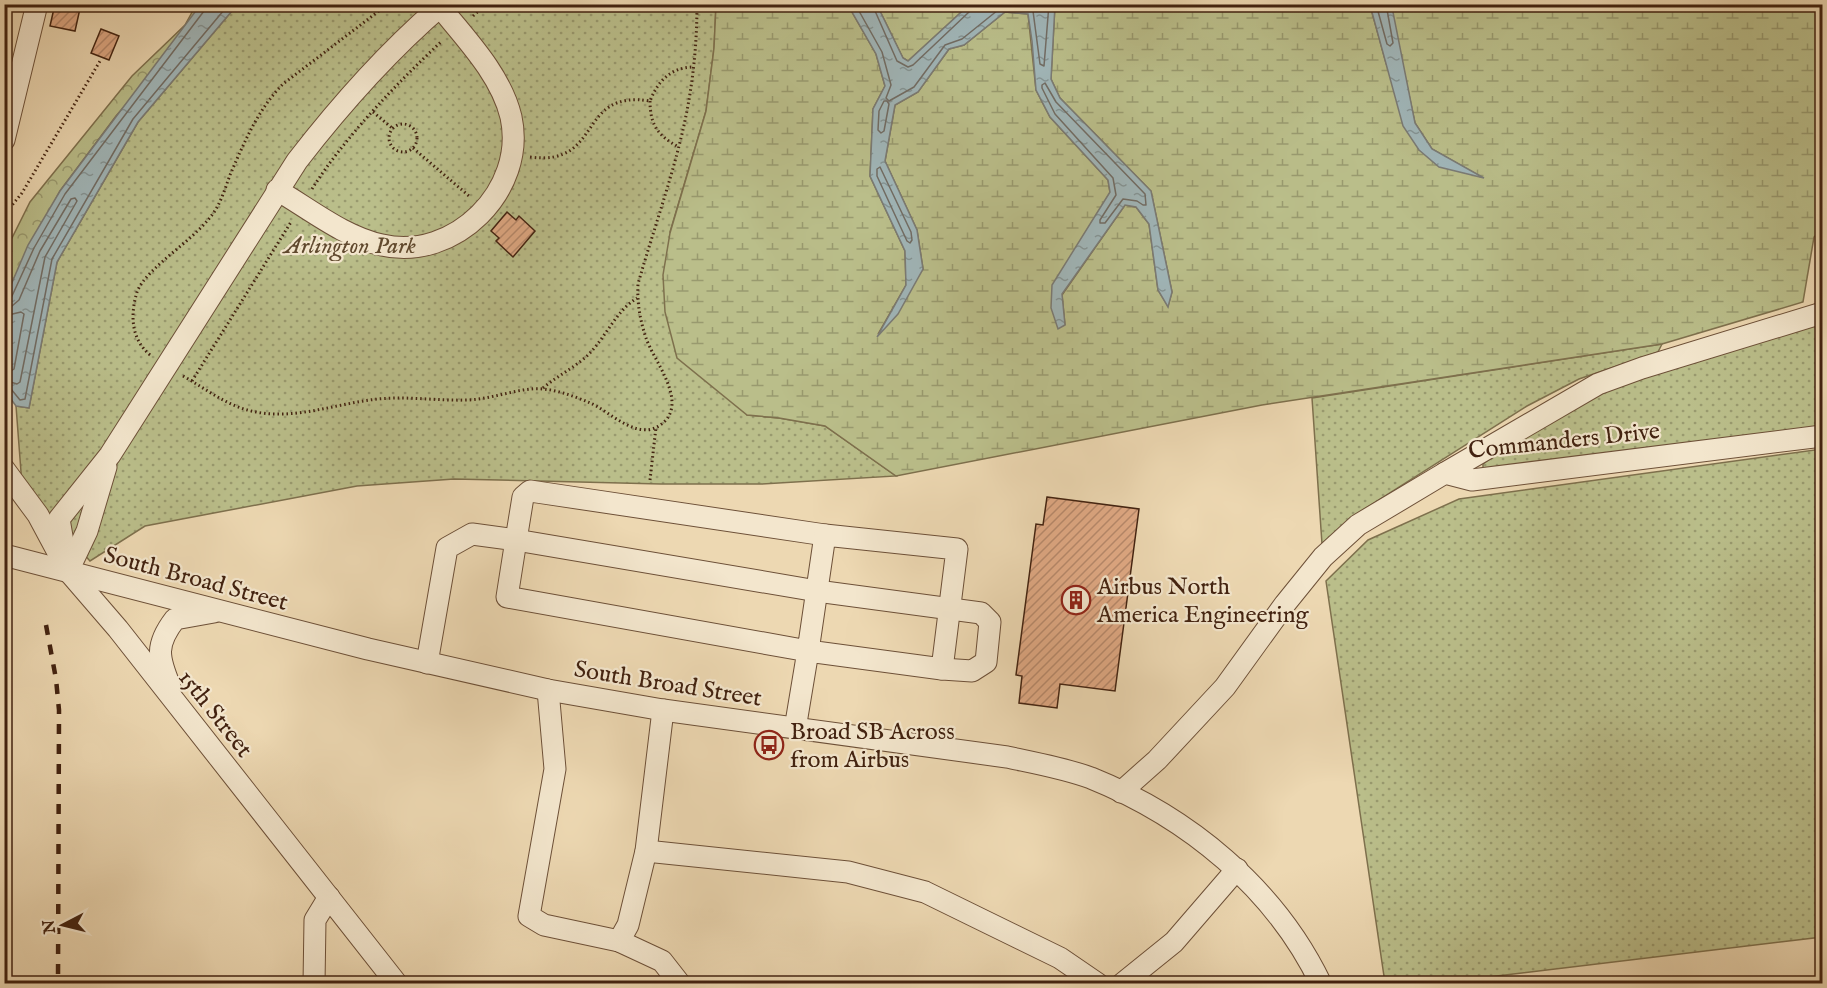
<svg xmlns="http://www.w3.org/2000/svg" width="1827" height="988" viewBox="0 0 1827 988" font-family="'IM FELL English',serif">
  <defs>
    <pattern id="green-dots" width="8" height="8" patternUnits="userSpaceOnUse" patternTransform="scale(1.5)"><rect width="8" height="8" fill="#babe8a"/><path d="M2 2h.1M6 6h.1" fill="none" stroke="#999a6f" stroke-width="1.8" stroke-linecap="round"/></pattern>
    <pattern id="forest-crowns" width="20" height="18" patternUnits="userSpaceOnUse" patternTransform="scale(1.5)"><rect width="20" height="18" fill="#babe8a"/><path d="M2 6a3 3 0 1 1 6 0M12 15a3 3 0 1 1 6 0" fill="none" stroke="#999a6f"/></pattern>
    <pattern id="wetland-marsh" width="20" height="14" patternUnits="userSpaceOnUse" patternTransform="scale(1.5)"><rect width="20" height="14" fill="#babe8a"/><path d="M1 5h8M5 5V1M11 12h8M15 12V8" fill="none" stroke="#999a6f"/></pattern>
    <pattern id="water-ripples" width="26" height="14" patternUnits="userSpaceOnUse" patternTransform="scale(1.5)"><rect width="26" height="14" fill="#a0b6b9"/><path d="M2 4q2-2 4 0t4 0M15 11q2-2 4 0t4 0" fill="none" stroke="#849495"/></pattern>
    <pattern id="building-hatch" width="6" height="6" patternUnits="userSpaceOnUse" patternTransform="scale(1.5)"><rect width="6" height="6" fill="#e0a984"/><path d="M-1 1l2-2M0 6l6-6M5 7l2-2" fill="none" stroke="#b7896b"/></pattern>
  </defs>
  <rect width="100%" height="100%" fill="#edd8b2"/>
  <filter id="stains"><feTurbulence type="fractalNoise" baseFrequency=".00333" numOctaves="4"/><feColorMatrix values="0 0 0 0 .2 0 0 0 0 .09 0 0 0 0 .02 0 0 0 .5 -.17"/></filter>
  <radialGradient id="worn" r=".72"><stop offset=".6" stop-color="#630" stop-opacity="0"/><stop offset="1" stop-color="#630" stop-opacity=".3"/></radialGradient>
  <!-- green -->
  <g fill="url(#green-dots)" stroke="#7e704d" stroke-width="1.5">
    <polygon points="237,5 716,5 714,48 706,111 670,232 747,415 779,418 825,426 896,476 762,484 661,484 454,479 357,486 145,526 90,561 22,485 16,406 29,408 57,262 138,122"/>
    <polygon points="1822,322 1822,429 1483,471 1483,464 1500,451 1600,392 1671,367"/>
    <polygon points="1662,344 1658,352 1579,379 1527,406 1355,515 1322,544 1312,398"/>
    <polygon points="1822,449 1822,937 1438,983 1385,983 1326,581 1368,540 1459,499"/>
  </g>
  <!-- forest -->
  <polygon fill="url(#forest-crowns)" stroke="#7e704d" stroke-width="1.5" points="196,5 212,5 116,116 60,191 12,282 5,280 4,254 30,202 132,76 185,25"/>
  <!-- wetland -->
  <g fill="url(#wetland-marsh)" stroke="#7e704d" stroke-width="1.5">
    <polygon points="716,5 852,5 852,12 876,54 885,86 873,109 870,176 905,251 906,285 878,334 923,269 917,230 885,161 895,105 918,92 949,49 964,45 1005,12 1028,14 1036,90 1050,117 1108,180 1110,193 1053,285 1065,325 1062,295 1125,205 1136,207 1149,224 1158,290 1168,306 1172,292 1151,191 1060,98 1051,79 1055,5 1370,5 1386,63 1419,150 1481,177 1432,149 1415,123 1390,5 1822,5 1822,229 1814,237 1803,302 1662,344 1262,405 896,476 825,426 779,418 747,415 677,358 665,312 663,275 670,233 706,111 714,48"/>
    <polygon points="877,5 969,5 908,61 903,58"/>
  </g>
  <!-- water -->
  <g fill="url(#water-ripples)" stroke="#7a7b75" stroke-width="1.5">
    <polygon points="201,4 237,5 138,122 57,262 29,408 16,406 5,391 5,299 28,245 60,191"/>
    <polygon points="852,5 877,5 903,58 908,61 969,5 1055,5 1051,79 1060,98 1151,191 1172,292 1168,307 1158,290 1149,224 1136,207 1125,205 1062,294 1065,325 1058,329 1051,308 1052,285 1110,192 1108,180 1050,117 1036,90 1032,41 1028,14 1005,12 964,45 949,49 918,92 895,105 885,161 917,230 923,269 898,314 877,337 906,285 905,251 870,176 873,109 885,86 876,54 852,12"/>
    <polygon points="1370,5 1390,5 1392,7 1415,123 1432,149 1484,178 1439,167 1419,150 1403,126"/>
  </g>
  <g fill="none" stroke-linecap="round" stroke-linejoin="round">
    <!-- shore -->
    <g stroke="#716c64" stroke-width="1.5">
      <polyline points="858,4 859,11 882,52 891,85 886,98 889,101 914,87 945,45 962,39 1003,6 1028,8 1033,11 1040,64 1044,66 1049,4"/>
      <polyline points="872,4 897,61 908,67 913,65 969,12 972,4"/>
      <polyline points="1376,4 1387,44 1390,46 1393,43 1386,4"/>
      <polygon points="1045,83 1056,102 1145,194 1146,205 1143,205 1137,201 1123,199 1105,223 1100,223 1100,220 1116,195 1113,178 1055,114 1042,88 1042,85"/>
      <polygon points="884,101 887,101 889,104 884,131 881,133 878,130 879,111"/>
      <polygon points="880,167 911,232 912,240 910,243 907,241 877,176 877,169"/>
      <polyline points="4,300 12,296 34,248 65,194 204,11 205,4"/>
      <polyline points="4,307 12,306 19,300 40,251 71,199 75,198 77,201 45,257 20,382 17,384 4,380"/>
      <polyline points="4,316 21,312 24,314 14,369 11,371 4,371"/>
      <polyline points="4,388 11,389 20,400 25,399 52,259 133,119 229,4"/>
    </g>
    <!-- stream -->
    <polyline stroke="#7a7b75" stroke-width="5" points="5,984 9,605"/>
  </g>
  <!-- building -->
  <g fill="url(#building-hatch)" stroke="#422210" stroke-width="1.5">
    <polygon points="55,4 81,4 75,31 50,26"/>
    <polygon points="101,29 119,36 109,60 91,53"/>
    <polygon points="507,212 516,220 519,216 535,231 513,257 496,241 499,238 491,231"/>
    <polygon points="1047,497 1139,509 1115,691 1060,684 1057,708 1019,703 1022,676 1016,675 1036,524 1043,525"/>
  </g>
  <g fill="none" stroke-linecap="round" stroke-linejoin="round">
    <!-- minor casing -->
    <g stroke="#6d5038" stroke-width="23">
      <g id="minor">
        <polyline points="4,140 37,4"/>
        <path d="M277,190C310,209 344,237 382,245C454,262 527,190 511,117C501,75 466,39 440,7"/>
        <polyline points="4,469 38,515 68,571 118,629 397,984"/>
        <polyline points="1445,473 1598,384 1642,368 1822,313"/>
        <polyline points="825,535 530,491 523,497 516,540 817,591 981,613 990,622 986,662 972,671 942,669"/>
        <path d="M4,555L368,649L548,690L663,710L1007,757C1035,763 1064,768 1091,778C1188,817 1275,888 1321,984"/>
        <path d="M68,571L59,519L110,455L297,161C341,104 388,51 443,4"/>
        <polyline points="68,571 87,531 106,467"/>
        <polyline points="427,663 447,548 472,534 516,540 507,597 808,651 825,535 957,549 942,669 808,651 795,729"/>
        <path d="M170,686C158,657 155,645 175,619L214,612"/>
        <polyline points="548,690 555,769 529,916 544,925 619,941 662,961 680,984"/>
        <polyline points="1121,792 1157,760 1225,687 1285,604 1323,557 1358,525 1445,473 1472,480 1822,436"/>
        <polyline points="646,851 848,872 925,892 1060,958 1098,984"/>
        <polyline points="619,941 628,925 646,851 663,710"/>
        <polyline points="314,984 315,920 329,897"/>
        <polyline points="1122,984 1174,942 1237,869"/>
      </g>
    </g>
    <!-- path -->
    <g stroke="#422210" stroke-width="3" stroke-dasharray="1.5 3" stroke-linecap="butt">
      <polyline points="473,16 486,4"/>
      <path d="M650,101C650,125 658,136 679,147"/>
      <polyline points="373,112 392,128"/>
      <circle cx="403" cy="138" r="14"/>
      <polyline points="413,148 469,196"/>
      <path d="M530,157C604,167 576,89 650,101C658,81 671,67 694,67"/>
      <path d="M312,189C344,138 398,82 442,41"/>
      <polyline points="4,215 22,193 100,61"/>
      <path d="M150,355C131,339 130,315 137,292C146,267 199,238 216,209C222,199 226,186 230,175C244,143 258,109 283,84L388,4"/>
      <path d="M183,376C208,390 228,407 256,412C296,420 338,403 378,399C408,396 438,401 468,400C490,399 510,391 531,389C549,387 571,395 588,402C611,411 640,446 665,421C686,399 654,361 646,338C640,320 637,303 638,284C651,238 667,193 679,146C691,100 697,53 697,4"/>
      <polyline points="192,381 291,222"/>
      <path d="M543,388C557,376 574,368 588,355C606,337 616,311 637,298"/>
      <polyline points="650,480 656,427"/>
    </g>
    <!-- minor -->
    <use href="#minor" stroke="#f3e6cd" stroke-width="21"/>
    <!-- rail -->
    <polyline stroke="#422210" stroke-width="4.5" stroke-dasharray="10 10" stroke-linecap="butt" points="46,625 56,679 59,710 58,984"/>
  </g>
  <!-- icons -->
  <defs>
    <g id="building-ring" transform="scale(1.5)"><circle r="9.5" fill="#f3e6cd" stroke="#8f2418" stroke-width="1.5"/><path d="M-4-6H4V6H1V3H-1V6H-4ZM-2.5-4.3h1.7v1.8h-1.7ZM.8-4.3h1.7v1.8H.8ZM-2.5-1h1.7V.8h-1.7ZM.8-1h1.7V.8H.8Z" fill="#8f2418"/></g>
    <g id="bus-ring" transform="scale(1.5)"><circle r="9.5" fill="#f3e6cd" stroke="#8f2418" stroke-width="1.5"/><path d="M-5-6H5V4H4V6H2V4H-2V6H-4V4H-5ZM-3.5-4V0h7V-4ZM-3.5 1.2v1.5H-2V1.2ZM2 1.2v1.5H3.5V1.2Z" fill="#8f2418"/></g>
  </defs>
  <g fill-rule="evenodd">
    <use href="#building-ring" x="1076" y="600"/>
    <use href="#bus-ring" x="769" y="745"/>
  </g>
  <g text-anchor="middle" stroke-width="4.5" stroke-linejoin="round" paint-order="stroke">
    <!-- park labels -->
    <g font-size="24" font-style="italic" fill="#60492e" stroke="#f3e6cd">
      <text x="350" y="253">Arlington Park</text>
    </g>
    <!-- street labels -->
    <g font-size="24" fill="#422210" stroke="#f3e6cd">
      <text transform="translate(1564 440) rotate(-6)" y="8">Commanders Drive</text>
      <text transform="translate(196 578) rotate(15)" y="8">South Broad Street</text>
      <text transform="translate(668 683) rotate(9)" y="8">South Broad Street</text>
      <text transform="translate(216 713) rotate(52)" y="8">15th Street</text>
    </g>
    <!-- poi labels -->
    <g font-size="24" fill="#422210" stroke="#f3e6cd" text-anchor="start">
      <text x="1097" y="594">Airbus North<tspan x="1097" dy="28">America Engineering</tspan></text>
      <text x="790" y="739">Broad SB Across<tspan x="790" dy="28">from Airbus</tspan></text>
    </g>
  </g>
  <!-- margin -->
  <rect width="1827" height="988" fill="none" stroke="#edd8b2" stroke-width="24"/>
  <rect x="6" y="6" width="1815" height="976" fill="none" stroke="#422210" stroke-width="3"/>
  <rect x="12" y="12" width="1803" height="964" fill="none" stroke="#422210" stroke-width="1.5"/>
  <!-- north arrow -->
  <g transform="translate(63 925) rotate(263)" stroke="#f3e6cd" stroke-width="4.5" paint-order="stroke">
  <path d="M0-4.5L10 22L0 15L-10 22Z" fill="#422210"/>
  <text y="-9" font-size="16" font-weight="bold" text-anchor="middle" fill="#422210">N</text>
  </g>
  <rect width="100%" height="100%" filter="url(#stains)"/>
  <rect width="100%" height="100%" fill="url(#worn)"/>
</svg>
